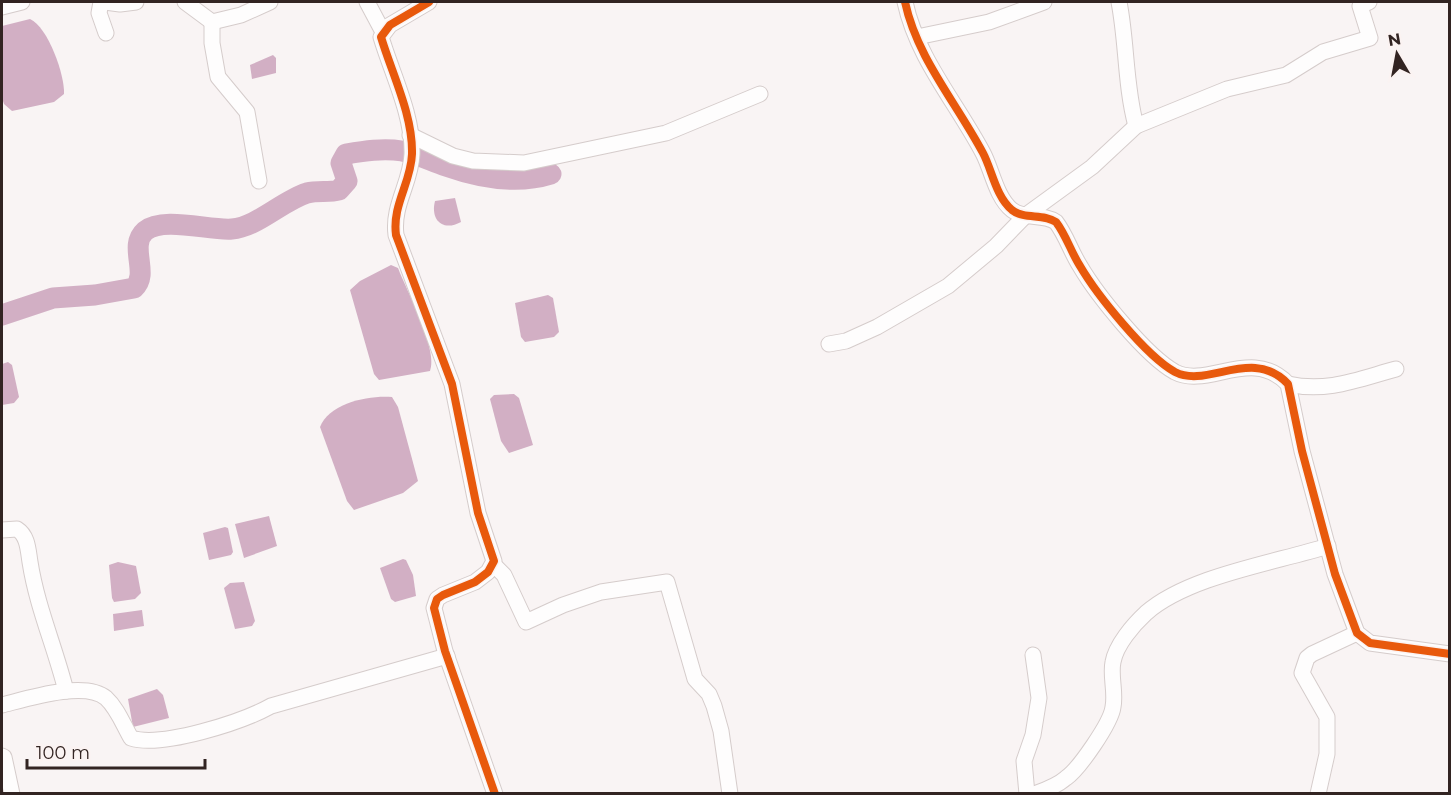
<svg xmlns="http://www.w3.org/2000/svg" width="1451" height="795" viewBox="0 0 1451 795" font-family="Montserrat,sans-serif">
  <rect width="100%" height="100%" fill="#f9f4f4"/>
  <!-- water -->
  <g fill="#d2afc4">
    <path d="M30,19C48,27 65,75 64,94L54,102L12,111L4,104L2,98V26Z"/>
    <polygon points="273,55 276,58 276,73 252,79 250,65"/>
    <path d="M455,198L461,222C443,232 430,220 435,201Z"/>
    <path d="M391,265L398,268C406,289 439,351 430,371L379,380L374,374L350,290L360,281Z"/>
    <polygon points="548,295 553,298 559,332 554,337 525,342 521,337 515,303"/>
    <polygon points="8,362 12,365 19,397 14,403 2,405 2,364"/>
    <polygon points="514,394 519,398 533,445 509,453 501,441 490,399 494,395"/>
    <path d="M392,397L398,407L418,481L403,493L354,510L347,501L320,427C329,403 369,395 392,397Z"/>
    <polygon points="269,516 277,546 244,558 235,524"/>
    <polygon points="225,527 228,528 233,552 231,555 209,560 203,533"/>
    <polygon points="403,559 406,560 413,575 416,596 395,602 391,599 380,568"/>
    <polygon points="118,562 136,566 141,593 135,599 114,602 112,598 109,565"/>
    <polygon points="244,582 255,621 252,626 235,629 224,588 230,583"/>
    <polygon points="142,610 144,626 114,631 113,614"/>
    <polygon points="157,689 163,695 169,718 133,727 128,699"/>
  </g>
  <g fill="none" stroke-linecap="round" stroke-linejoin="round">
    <!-- river -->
    <path stroke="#d2afc4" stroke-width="21" d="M2,315L53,298L95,295L134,288C150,274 128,246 145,231C163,216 210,231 232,229C257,227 282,201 307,193C318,190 329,193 339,190L347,181L341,163L346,154C364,151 383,148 402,151C417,154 431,161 446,166C480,178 516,185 551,174"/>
    <!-- minor casing -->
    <g stroke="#d5cccb" stroke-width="17">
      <g id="minor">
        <polyline points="101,2 99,13 106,33"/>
        <polyline points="105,2 120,4 136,2"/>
        <polyline points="185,2 212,22 241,15 270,2"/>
        <polyline points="367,2 383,32"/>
        <path d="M429,2L390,25L381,37C392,74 413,115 412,154C411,183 392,205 396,235L452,384L478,513L494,561L488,572L475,582L443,595L437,599L434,608L445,651L495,794"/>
        <path d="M905,2C917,58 956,102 983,153C992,170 996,197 1012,210C1025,220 1043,213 1056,222C1066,235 1071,252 1080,266C1097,295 1146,356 1175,372C1208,389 1252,346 1288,384L1302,451L1335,574L1357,633L1370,643L1450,654"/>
        <path d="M1119,2C1127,43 1125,85 1136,126"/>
        <polyline points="2,7 22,2"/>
        <polyline points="212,22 212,43 218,77 247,112 259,181"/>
        <polyline points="917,37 989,22 1044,2"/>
        <polyline points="410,135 453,156 473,161 524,163 666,133 760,94"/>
        <polyline points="829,344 846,341 877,327 948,286 996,246 1026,215 1092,167 1136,126 1227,89 1286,75 1323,52 1370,38 1360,6 1369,2"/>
        <path d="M1288,384C1327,393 1359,379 1396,369"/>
        <path d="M2,530L17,529C28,536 28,550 30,562C37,607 55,647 66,691"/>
        <polyline points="494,565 504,575 526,622 563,605 601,592 667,582 695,679 709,694 714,706 721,731 730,794"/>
        <path d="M2,705C26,699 85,680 106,698C117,708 123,724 131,738C162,748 242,722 271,706L447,656"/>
        <polyline points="2,756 4,757 12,794"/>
        <polyline points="1027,794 1024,761 1033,735 1039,698 1033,655"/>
        <path d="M1034,794C1045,790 1057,786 1066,778C1079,769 1111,723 1113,707C1116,692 1110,676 1113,662C1116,645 1133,625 1146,613C1188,576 1274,563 1328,546"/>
        <polyline points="1318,794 1327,754 1327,717 1302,673 1307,658 1312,654 1357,633"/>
      </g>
    </g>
    <!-- minor -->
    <use href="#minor" stroke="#fefdfd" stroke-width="15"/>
    <!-- cycleway casing -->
    <g stroke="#fbf3f2" stroke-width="11">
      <g id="cycleway">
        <path d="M429,2L390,25L381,37C392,74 413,115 412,154C411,183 392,205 396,235L452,384L478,513L494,561L488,572L475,582L443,595L437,599L434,608L445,651L495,794"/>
        <path d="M905,2C917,58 956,102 983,153C992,170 996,197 1012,210C1025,220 1043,213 1056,222C1066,235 1071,252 1080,266C1097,295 1146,356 1175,372C1208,389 1252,346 1288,384L1302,451L1335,574L1357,633L1370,643L1450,654"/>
      </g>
    </g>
    <!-- cycleway -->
    <use href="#cycleway" stroke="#e8590c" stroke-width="8"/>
  </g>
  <!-- border -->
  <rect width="1451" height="795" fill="none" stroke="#322422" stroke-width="6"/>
  <!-- north arrow -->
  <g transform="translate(1397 54) rotate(350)" stroke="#fbf3f2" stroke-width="4.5" paint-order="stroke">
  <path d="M0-4.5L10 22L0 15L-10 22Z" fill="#322422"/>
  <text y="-9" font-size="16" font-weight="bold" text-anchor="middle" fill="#322422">N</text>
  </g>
  <!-- scale -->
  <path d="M27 759v9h178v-9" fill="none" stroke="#322422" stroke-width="3"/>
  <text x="36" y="759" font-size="18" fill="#322422" stroke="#fbf3f2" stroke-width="4.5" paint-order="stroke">100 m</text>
</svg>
